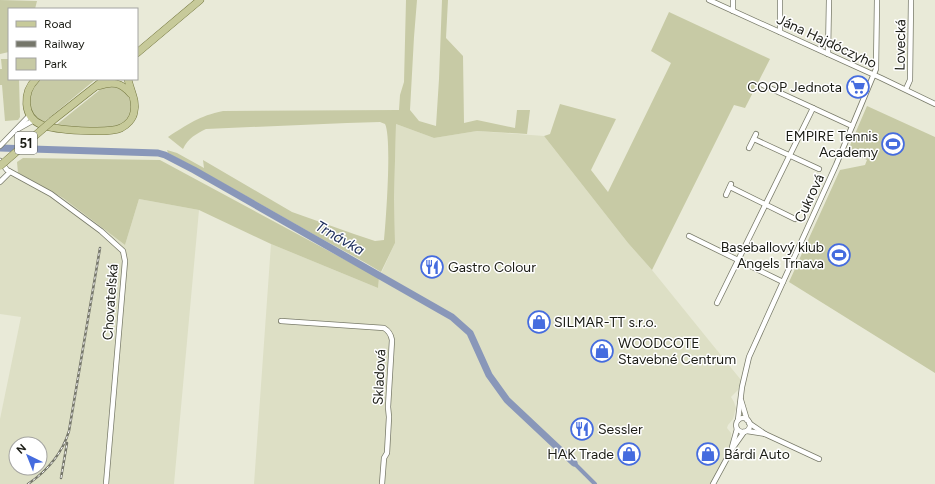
<svg xmlns="http://www.w3.org/2000/svg" width="935" height="484" viewBox="0 0 935 484" font-family="Figtree,sans-serif">
  <rect width="100%" height="100%" fill="#e9ead8"/>
  <!-- built -->
  <g fill="#dddfc5" fill-rule="evenodd">
    <polygon points="396,124 434,138 477,131 544,136 628,243 652,270 741,380 739,389 731,397 734,402 736,408 733,419 728,425 727,428 731,433 731,444 727,454 710,484 597,484 586,474 584,476 593,484 254,484 271,244 378,288 379,278 395,243 394,198"/>
    <path d="M20,175L63,198L125,245L139,199L199,210L174,484H0V419L21,317L0,314V178ZM16,444H40V468H16Z"/>
  </g>
  <!-- green -->
  <g fill="#c7caa5">
    <polygon points="0,0 37,1 35,9 9,9 9,52 0,54"/>
    <path d="M406,0H417L414,37L410,110L419,121L436,126L439,79L442,0H448L446,38L463,56L464,123L477,120L515,128L517,110H530L527,134L477,131L434,138L396,124L394,198L395,243L381,272C361,260 341,249 320,238C269,209 219,180 168,153L167,150L177,153L204,168L203,160L292,212L354,234L375,241L384,240C386,221 392,137 385,124L380,122L347,123L206,129C196,134 188,138 183,149L168,137C188,124 199,116 223,111L399,110L400,95L404,82Z"/>
    <polygon points="669,12 770,59 745,108 734,105 652,270 628,243 544,136 550,134 560,104 616,119 591,170 608,192 671,63 651,51"/>
    <polygon points="1,59 9,59 9,79 19,79 20,117 18,120 5,121 2,85 0,85 0,69 2,69"/>
    <path d="M40,79H96L44,122C23,112 28,93 40,79Z"/>
    <path d="M114,85C124,90 129,93 131,105C133,113 127,122 120,125C110,131 68,127 55,126L102,88Z"/>
    <polygon points="867,106 935,137 935,373 789,282 840,170 865,165 867,160 848,150"/>
    <polygon points="23,158 160,160 379,278 378,288 271,244 199,210 139,199 125,245 63,198 18,173 17,162"/>
  </g>
  <g fill="none" stroke-linecap="round" stroke-linejoin="round">
    <!-- canal -->
    <polyline stroke="#8997b9" stroke-width="4" points="574,463 595,484"/>
    <!-- river -->
    <polyline stroke="#8997b9" stroke-width="7" points="0,148 158,153 165,155 194,170 452,317 470,333 489,375 507,400 574,463"/>
    <!-- minor casing -->
    <g stroke="#797b6a" stroke-width="6">
      <g id="minor">
        <polyline points="709,0 881,78 935,104"/>
        <polyline points="733,0 733,11"/>
        <polyline points="780,0 780,32"/>
        <polyline points="828,54 829,0"/>
        <polyline points="763,85 852,126"/>
        <polyline points="906,89 910,80 911,0"/>
        <polyline points="18,129 34,120"/>
        <polyline points="754,139 819,169"/>
        <polyline points="0,146 30,115"/>
        <polyline points="749,148 756,134"/>
        <polyline points="0,161 7,170 51,194 101,231 123,251 125,261 106,484"/>
        <polyline points="0,182 10,172"/>
        <polyline points="730,187 795,219"/>
        <polyline points="726,195 731,184"/>
        <polyline points="689,236 783,282"/>
        <polyline points="717,303 813,108"/>
        <path d="M281,321L384,328C389,331 391,334 392,340L388,407L389,417L387,453L384,458L382,484"/>
        <polyline points="741,400 747,420"/>
        <circle cx="743" cy="425" r="7"/>
        <polyline points="738,420 742,387 749,357 836,165 876,69 877,0"/>
        <polyline points="749,423 765,434 819,459"/>
        <polyline points="747,431 765,434"/>
        <polyline points="732,447 737,429"/>
        <polyline points="713,484 732,449 744,432"/>
      </g>
    </g>
    <!-- primary casing -->
    <g stroke="#73763f" stroke-width="8">
      <g id="primary">
        <polyline points="137,53 200,0"/>
        <path d="M36,79C23,92 22,117 42,125C55,130 108,134 121,128C127,125 133,119 134,112C137,101 130,90 128,79"/>
        <path d="M98,86C112,81 121,82 131,94"/>
        <polyline points="53,120 105,79"/>
      </g>
    </g>
    <!-- minor -->
    <use href="#minor" stroke="#fff" stroke-width="4.5"/>
    <!-- primary -->
    <use href="#primary" stroke="#c7ca9a" stroke-width="7"/>
    <!-- rail casing -->
    <g stroke="#75766a" stroke-width="2.5">
      <g id="rail">
        <polyline points="61,478 67,443"/>
        <path d="M28,484C47,471 62,454 69,431L100,248"/>
      </g>
    </g>
    <!-- rail -->
    <use href="#rail" stroke="#fff" stroke-width="1" stroke-dasharray="3" stroke-linecap="butt"/>
    <!-- primary-bridge casing -->
    <g stroke="#73763f" stroke-width="8" stroke-linecap="butt">
      <polyline id="primary-bridge" points="0,166 53,120"/>
    </g>
    <!-- primary-bridge -->
    <use href="#primary-bridge" stroke="#c7ca9a" stroke-width="7"/>
  </g>
  <!-- icons -->
  <defs>
    <g id="supermarket-ring" transform="scale(1.15)"><circle r="9.5" fill="#fff" stroke="#456cdf" stroke-width="1.5"/><path d="M-6-5.5h2.5l.6 2H6L4.5 2H-2.5L-4.4-4H-6ZM-1.5 3.2a1.3 1.3 0 1 0 .1 0ZM3 3.2a1.3 1.3 0 1 0 .1 0Z" fill="#456cdf"/></g>
    <g id="stadium-ring" transform="scale(1.15)"><circle r="9.5" fill="#fff" stroke="#456cdf" stroke-width="1.5"/><path d="M0-5a6.5 5 0 1 0 0 10a6.5 5 0 1 0 0-10ZM-3.5-1.8h7v3.6h-7Z" fill="#456cdf"/></g>
    <g id="restaurant-ring" transform="scale(1.15)"><circle r="9.5" fill="#fff" stroke="#456cdf" stroke-width="1.5"/><path d="M-5-6h1v4h1v-4h1v4h1v-4h1v5L-1.5 .5V6h-2V.5L-5-1ZM5-6V6H3V1.5H1.5Q1.5-4 5-6Z" fill="#456cdf"/></g>
    <g id="shop-ring" transform="scale(1.15)"><circle r="9.5" fill="#fff" stroke="#456cdf" stroke-width="1.5"/><path d="M-5-2.5h2.3a2.7 3.5 0 0 1 5.4 0H5L5.5 6h-11ZM-1.5-2.5h3a1.5 2.3 0 0 0-3 0Z" fill="#456cdf"/></g>
  </defs>
  <g fill-rule="evenodd">
    <use href="#supermarket-ring" x="858" y="87"/>
    <use href="#stadium-ring" x="893" y="144"/>
    <use href="#stadium-ring" x="839" y="255"/>
    <use href="#restaurant-ring" x="432" y="267"/>
    <use href="#shop-ring" x="539" y="322"/>
    <use href="#shop-ring" x="602" y="351"/>
    <use href="#restaurant-ring" x="582" y="429"/>
    <use href="#shop-ring" x="629" y="454"/>
    <use href="#shop-ring" x="708" y="454"/>
  </g>
  <g text-anchor="middle" stroke-width="3" stroke-linejoin="round" paint-order="stroke">
    <!-- shield labels -->
    <rect fill="#fff" stroke="#5f605b" stroke-width="1" x="15" y="132" width="22" height="22" rx="3"/>
    <g font-size="13" font-weight="bold" fill="#1b1c15">
      <text x="26" y="148">51</text>
    </g>
    <!-- street labels -->
    <g font-size="14" fill="#1b1c15" stroke="#fff">
      <text transform="translate(827 41) rotate(25)" y="5">Jána Hajdóczyho</text>
      <text transform="translate(900 45) rotate(-89)" y="5">Lovecká</text>
      <text transform="translate(809 198) rotate(-65)" y="5">Cukrová</text>
      <text transform="translate(110 302) rotate(-86)" y="5">Chovateľská</text>
      <text transform="translate(379 377) rotate(-87)" y="5">Skladová</text>
    </g>
    <!-- poi labels -->
    <g font-size="14" fill="#1b1c15" stroke="#fff" text-anchor="start">
      <text x="842" y="92" text-anchor="end">COOP Jednota</text>
      <text x="878" y="141" text-anchor="end">EMPIRE Tennis<tspan x="878" dy="16">Academy</tspan></text>
      <text x="824" y="252" text-anchor="end">Baseballový klub<tspan x="824" dy="16">Angels Trnava</tspan></text>
      <text x="448" y="272">Gastro Colour</text>
      <text x="554" y="327">SILMAR-TT s.r.o.</text>
      <text x="618" y="348">WOODCOTE<tspan x="618" dy="16">Stavebné Centrum</tspan></text>
      <text x="598" y="434">Sessler</text>
      <text x="614" y="459" text-anchor="end">HAK Trade</text>
      <text x="724" y="459">Bárdi Auto</text>
    </g>
    <!-- water labels -->
    <g font-size="15" font-style="italic" fill="#20305d" stroke="#fff">
      <text transform="translate(340 238) rotate(30)" y="5">Trnávka</text>
    </g>
  </g>
  <!-- legend -->
  <rect x="8" y="8" width="130" height="72" fill="#ffffff" stroke="#a4a4a1"/>
  <rect x="16" y="21" width="20" height="6" fill="#c7ca9a" stroke="#a4a4a1"/>
  <text x="44" y="28" font-size="12" fill="#1b1c15">Road</text>
  <rect x="16" y="41" width="20" height="6" fill="#75766a" stroke="#a4a4a1"/>
  <text x="44" y="48" font-size="12" fill="#1b1c15">Railway</text>
  <rect x="16" y="58" width="20" height="12" fill="#c7caa5" stroke="#a4a4a1"/>
  <text x="44" y="68" font-size="12" fill="#1b1c15">Park</text>
  <!-- north arrow -->
  <g transform="translate(28 456) rotate(317)"><circle r="19" fill="#ffffff" stroke="#a4a4a1"/>
  <path d="M0-3L7 15L0 10L-7 15Z" fill="#456cdf"/>
  <text y="-6" font-size="11" font-weight="bold" text-anchor="middle" fill="#1b1c15">N</text>
  </g>
</svg>
